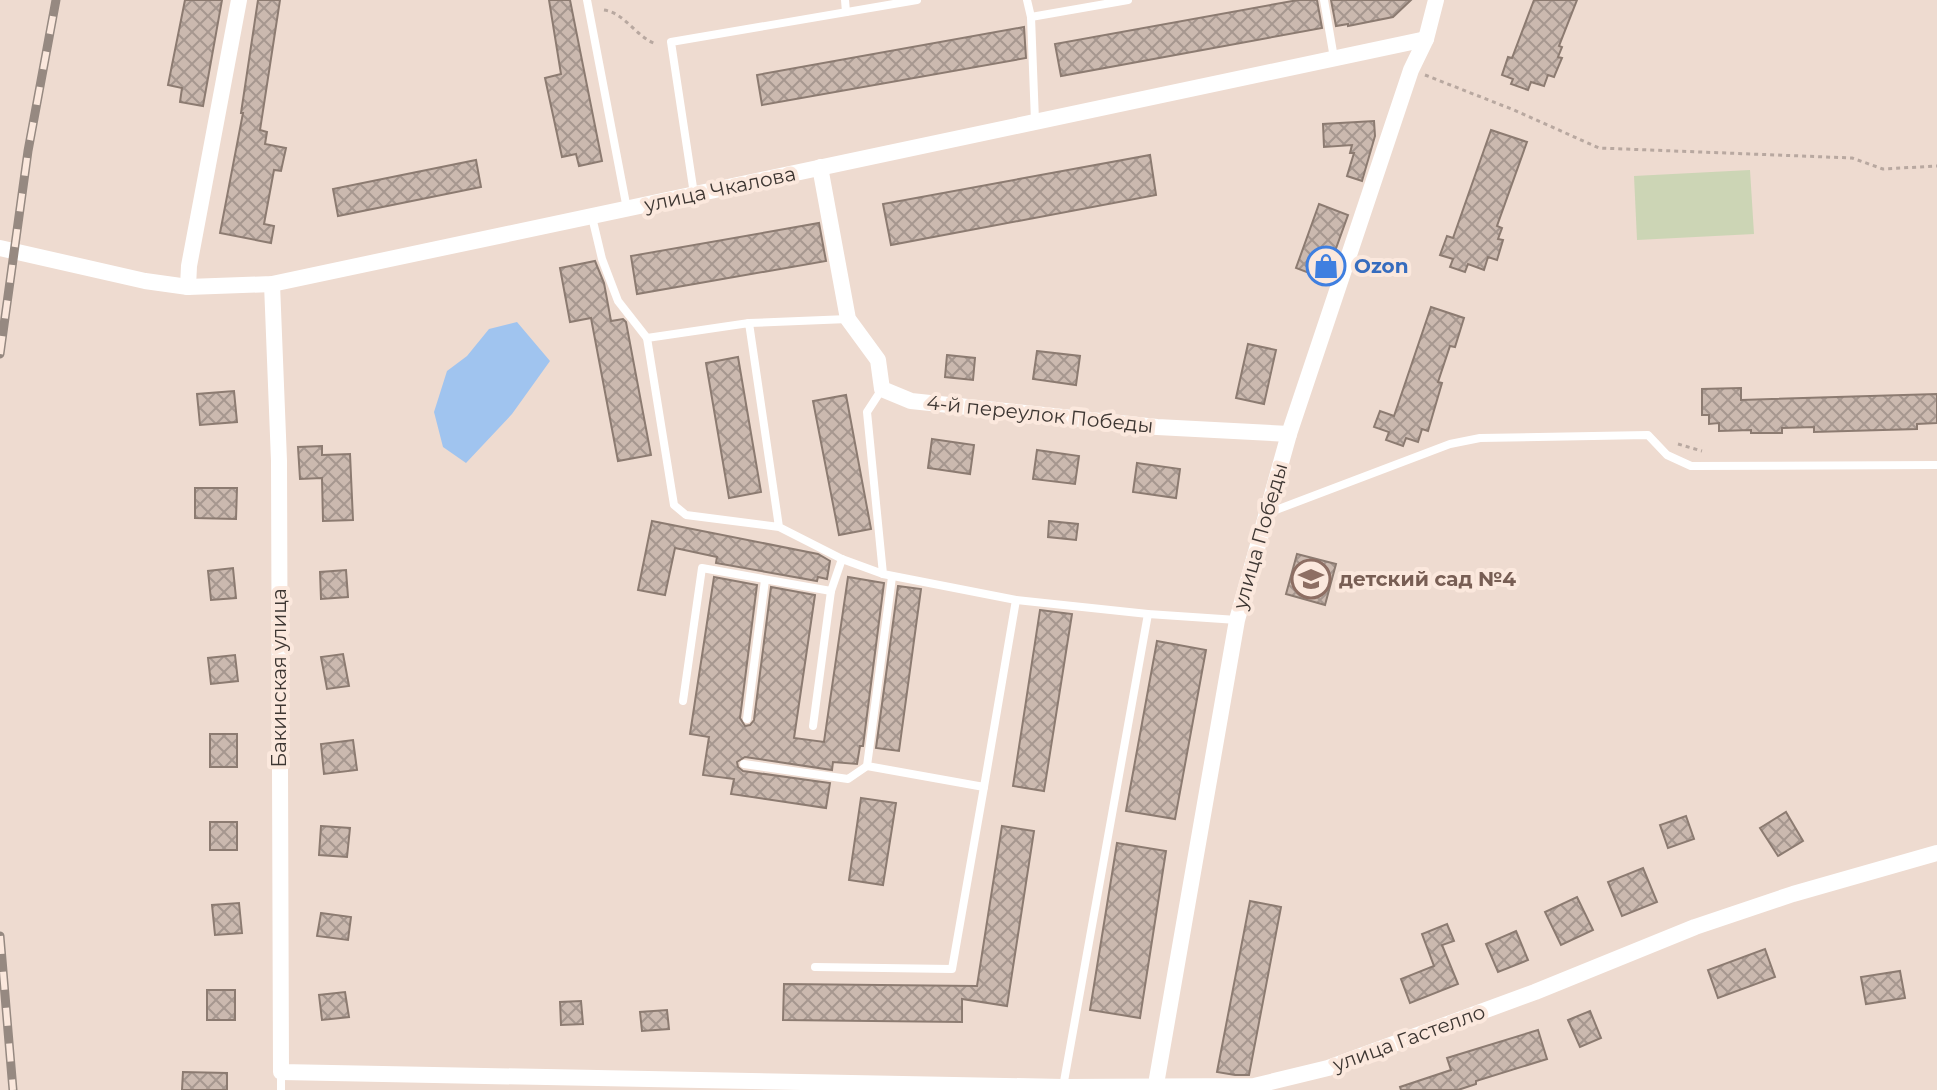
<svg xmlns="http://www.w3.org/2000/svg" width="1937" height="1090" viewBox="0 0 1937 1090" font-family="Montserrat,sans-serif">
  <defs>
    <pattern id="building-cross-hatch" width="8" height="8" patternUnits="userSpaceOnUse" patternTransform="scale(2)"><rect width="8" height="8" fill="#cbb9af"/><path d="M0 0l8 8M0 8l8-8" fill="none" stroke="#a6978f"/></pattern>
  </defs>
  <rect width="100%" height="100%" fill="#eedbd0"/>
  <!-- green -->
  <polygon fill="#ccd5b5" points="1750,170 1754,234 1637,240 1634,176"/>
  <!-- water -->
  <polygon fill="#a0c4ef" points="517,322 550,361 512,414 466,463 443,447 434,412 447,371 467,356 489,329"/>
  <!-- building -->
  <g fill="url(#building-cross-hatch)" stroke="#8c7b71" stroke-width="2">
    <polygon points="185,0 222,0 203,106 180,102 182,88 168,85"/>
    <polygon points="258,0 280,0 260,130 267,132 265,144 286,148 281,171 274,170 264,224 274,226 271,243 220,233 243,113 241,113"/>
    <polygon points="549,0 570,0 602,161 579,166 576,154 562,157 545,78 561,74"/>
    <polygon points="1298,0 1317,0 1322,28 1061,76 1055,44"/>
    <polygon points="1331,0 1411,0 1393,17 1348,26 1348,24 1336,26"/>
    <polygon points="1534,0 1577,0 1559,46 1562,47 1558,57 1562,58 1554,77 1548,75 1544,86 1531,82 1528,90 1511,84 1513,79 1502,75 1508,57 1512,58"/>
    <polygon points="1024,27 1026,58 762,105 757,75"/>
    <polygon points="1374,121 1375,136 1362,181 1347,176 1354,153 1350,153 1352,145 1324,147 1323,124"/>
    <polygon points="1491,130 1527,142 1497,226 1502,228 1498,239 1503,240 1497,260 1488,257 1484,270 1468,264 1465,272 1450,267 1453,259 1440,255 1447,236 1453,238"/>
    <polygon points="1150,155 1156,195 891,245 883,204"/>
    <polygon points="476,160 481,187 338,216 333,189"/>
    <polygon points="1319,204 1348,215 1325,279 1296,268"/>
    <polygon points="819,223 826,261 637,294 631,256"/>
    <polygon points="595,261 604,283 611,321 623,319 626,322 651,455 618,461 591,318 570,322 560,268"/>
    <polygon points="1431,307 1464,318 1455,347 1450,346 1438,382 1442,383 1428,431 1422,429 1418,442 1406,438 1403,446 1386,440 1389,432 1374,427 1380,411 1394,416"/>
    <polygon points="1248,344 1276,350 1264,404 1236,398"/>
    <polygon points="1037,351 1080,356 1076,385 1033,379"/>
    <polygon points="947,355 975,358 973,380 945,377"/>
    <polygon points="738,357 761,492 729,498 706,363"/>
    <polygon points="1741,388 1741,400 1937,394 1937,423 1917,424 1917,429 1814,432 1814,427 1782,428 1782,433 1751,433 1751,430 1719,431 1719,423 1709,424 1709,415 1702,415 1702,389"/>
    <polygon points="234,391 237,422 200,425 197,394"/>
    <polygon points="846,395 871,529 839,535 813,401"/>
    <polygon points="932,439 974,445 970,474 928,468"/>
    <polygon points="322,446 322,455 350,454 353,520 323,521 322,478 300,479 298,447"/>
    <polygon points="1037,450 1079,456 1075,484 1033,479"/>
    <polygon points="1137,463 1180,469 1176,498 1133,492"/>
    <polygon points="195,488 237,488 236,519 195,518"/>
    <polygon points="652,521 818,554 830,561 827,579 818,577 817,581 716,563 717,557 675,548 665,595 638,590"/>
    <polygon points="1049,521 1078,524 1076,540 1048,537"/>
    <polygon points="1297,554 1336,564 1325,605 1286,594"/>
    <polygon points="233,568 236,598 211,600 208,571"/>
    <polygon points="346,570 348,597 321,599 320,572"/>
    <polygon points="714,577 757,585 740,718 745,726 750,725 754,720 771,587 815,595 794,738 824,742 848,577 884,583 863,746 860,746 857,764 833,762 832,770 745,757 737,762 738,767 743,771 830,783 826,808 731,794 734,779 703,775 709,737 690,734"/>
    <polygon points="898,586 921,589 899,751 876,748"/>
    <polygon points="1040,610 1072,614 1044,791 1013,786"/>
    <polygon points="1157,641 1206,650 1175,819 1126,811"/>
    <polygon points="343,654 349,686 327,689 321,657"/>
    <polygon points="235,655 238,681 211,684 208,658"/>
    <rect x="210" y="734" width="27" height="33"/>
    <polygon points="353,740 357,770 324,774 321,744"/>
    <polygon points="861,798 896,803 883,885 849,880"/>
    <polygon points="1786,812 1803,841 1778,856 1760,828"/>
    <polygon points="1686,816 1694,839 1668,848 1660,825"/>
    <rect x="210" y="822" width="27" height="28"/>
    <polygon points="321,826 350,828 347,857 319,855"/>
    <polygon points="1002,826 1034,831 1007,1006 962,999 962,1022 783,1020 784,984 977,986"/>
    <polygon points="1117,843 1166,851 1140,1018 1090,1010"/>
    <polygon points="1643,868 1657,902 1622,916 1608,882"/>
    <polygon points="1577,897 1593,930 1561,945 1545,912"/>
    <polygon points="1250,901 1281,907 1249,1075 1235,1075 1217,1072"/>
    <polygon points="239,903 242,933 215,935 212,905"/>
    <polygon points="321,913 351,917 348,940 317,936"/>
    <polygon points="1447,924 1454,941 1442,945 1458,984 1410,1003 1401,979 1434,966 1422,934"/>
    <polygon points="1516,931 1528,960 1498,972 1486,944"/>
    <polygon points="1765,949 1775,977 1718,998 1708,970"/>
    <polygon points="1900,971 1905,998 1866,1004 1861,977"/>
    <rect x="207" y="990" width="28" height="30"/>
    <polygon points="345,992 349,1017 322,1020 319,995"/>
    <polygon points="581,1001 583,1024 561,1025 560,1002"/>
    <polygon points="667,1010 669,1029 642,1031 640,1012"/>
    <polygon points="1590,1011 1601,1038 1580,1047 1568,1020"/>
    <polygon points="1538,1030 1547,1059 1476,1081 1476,1084 1458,1090 1401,1090 1400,1087 1451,1070 1447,1058"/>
    <polygon points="183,1072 227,1073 227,1090 182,1090"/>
  </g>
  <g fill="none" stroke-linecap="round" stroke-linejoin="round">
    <!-- path -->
    <g stroke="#b8a8a0" stroke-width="3" stroke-dasharray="4 4" stroke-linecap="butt">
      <path d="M604,10C625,13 636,37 656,44"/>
      <polyline points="1425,75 1514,110 1599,148 1852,158 1883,169 1937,166"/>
      <polyline points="1678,444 1702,451"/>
    </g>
    <!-- service -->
    <g stroke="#fff" stroke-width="8">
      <polyline points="587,0 627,209"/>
      <polyline points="845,0 846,12"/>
      <polyline points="1027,0 1031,17 1035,121"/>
      <polyline points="1324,0 1334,58"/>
      <polyline points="1031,17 1128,0"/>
      <polyline points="694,194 671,42 917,0"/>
      <polyline points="592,217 602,259 618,301 647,338"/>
      <polyline points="749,323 848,319"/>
      <polyline points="882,389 867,412 883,574 1016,600 1148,614 1237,620"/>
      <polyline points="1268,513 1450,444 1480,438 1648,435 1667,455 1691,466 1937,465"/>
      <polyline points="779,527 749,323 647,338 674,505 686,515 779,527 842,559 883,574"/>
      <polyline points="892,577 867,766 984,787 1016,600"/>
      <polyline points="683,701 702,568 831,591"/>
      <polyline points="747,719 765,580"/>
      <polyline points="813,726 831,591 842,559"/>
      <polyline points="744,764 848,779 867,766"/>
      <polyline points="815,967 952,969 984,787"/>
      <polyline points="1063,1087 1148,614"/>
      <polyline points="281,1090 281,1072"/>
    </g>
    <!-- minor -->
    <g stroke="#fff" stroke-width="16">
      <polyline points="820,167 848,319 878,360 882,389 911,401 1157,427 1289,434"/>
      <polyline points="0,248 145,281 188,287 272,284 1426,39"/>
      <polyline points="272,284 279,461 281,1072 1063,1087 1254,1086 1328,1068 1535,992 1695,927 1793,894 1937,853"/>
      <polyline points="188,287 189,266 239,0"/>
      <polyline points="1155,1090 1237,620 1289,434 1411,70 1426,39 1436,0"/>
    </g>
    <!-- rail casing -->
    <g stroke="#968981" stroke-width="9">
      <g id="rail">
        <polyline points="0,354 28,151 56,0"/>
        <polyline points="0,936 13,1090"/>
      </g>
    </g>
    <!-- rail -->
    <use href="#rail" stroke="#fbe8dd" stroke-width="6" stroke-dasharray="18" stroke-linecap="butt"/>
  </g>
  <!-- icons -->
  <defs>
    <g id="shop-ring" transform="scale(2)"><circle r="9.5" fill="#fbe8dd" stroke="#3f7fe0" stroke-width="1.5"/><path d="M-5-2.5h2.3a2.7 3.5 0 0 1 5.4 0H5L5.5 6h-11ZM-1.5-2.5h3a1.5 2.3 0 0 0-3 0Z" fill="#3f7fe0"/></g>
    <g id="school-ring" transform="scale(2)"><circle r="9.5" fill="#fbe8dd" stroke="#8d6e63" stroke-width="1.5"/><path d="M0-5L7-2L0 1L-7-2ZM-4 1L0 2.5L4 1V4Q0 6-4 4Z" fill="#8d6e63"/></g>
  </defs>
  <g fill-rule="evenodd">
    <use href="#shop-ring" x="1326" y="266"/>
    <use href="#school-ring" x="1311" y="579"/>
  </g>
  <g text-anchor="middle" stroke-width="8" stroke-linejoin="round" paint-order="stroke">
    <!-- street labels -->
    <g font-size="20" fill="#3d3632" stroke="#fbe8dd">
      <text transform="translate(720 189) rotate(-12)" y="7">улица Чкалова</text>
      <text transform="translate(1040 414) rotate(6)" y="7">4-й переулок Победы</text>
      <text transform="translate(1260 536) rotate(-74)" y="7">улица Победы</text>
      <text transform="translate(279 678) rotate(-90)" y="7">Бакинская улица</text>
      <text transform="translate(1409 1038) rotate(-20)" y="7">улица Гастелло</text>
    </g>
    <!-- shop labels -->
    <g font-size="20" font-weight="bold" fill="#366cbe" stroke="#fbe8dd" text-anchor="start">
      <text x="1354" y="273">Ozon</text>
    </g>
    <!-- education labels -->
    <g font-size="20" font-weight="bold" fill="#785e54" stroke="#fbe8dd" text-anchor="start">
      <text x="1339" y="586">детский сад №4</text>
    </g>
  </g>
</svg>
